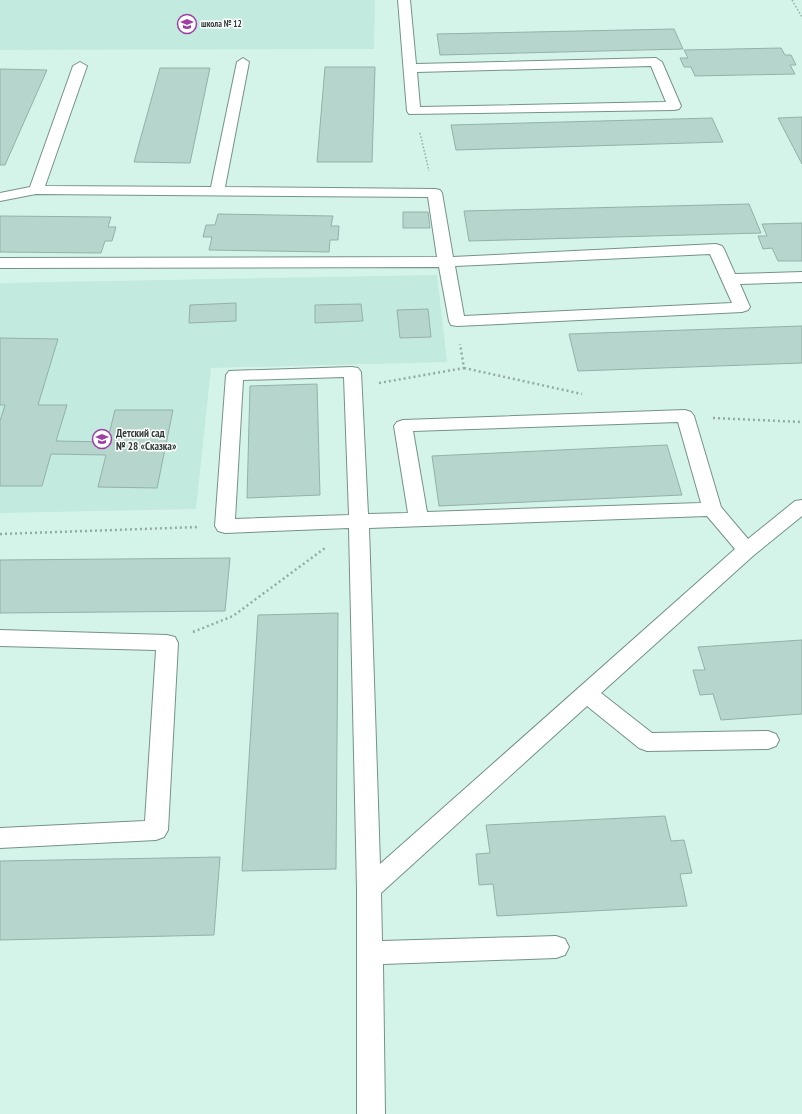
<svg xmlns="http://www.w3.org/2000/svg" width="802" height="1114" viewBox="0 0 802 1114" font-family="'PT Sans Narrow',sans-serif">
  <rect width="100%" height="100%" fill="#d4f4ea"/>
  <!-- built -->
  <g fill="#c2eade">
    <polygon points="0,0 375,0 374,49 0,50"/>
    <polygon points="437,275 447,362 211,368 196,509 0,513 0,283"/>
  </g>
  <!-- building -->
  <g fill="#b6d5cc" stroke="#93b1a8">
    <polygon points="674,29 683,49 440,55 437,34"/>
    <polygon points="781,48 785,55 791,55 796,65 790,65 795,74 695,76 691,67 684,67 680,58 688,58 684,50"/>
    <polygon points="325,67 375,67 372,162 317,162"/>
    <polygon points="160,68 210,68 190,163 134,162"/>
    <polygon points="0,69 47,70 5,165 0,165"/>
    <polygon points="802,117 802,164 778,118"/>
    <polygon points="712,118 723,142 456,150 451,125"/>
    <polygon points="749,204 761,233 469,241 464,211"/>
    <polygon points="403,212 428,212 430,228 403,228"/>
    <polygon points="218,214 333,216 331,226 339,226 338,240 330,240 329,252 209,250 212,237 203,237 206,225 215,225"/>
    <polygon points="0,216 111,217 108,227 116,227 112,241 105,241 101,253 0,252"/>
    <polygon points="802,223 802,261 778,261 772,248 763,249 758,236 767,236 762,224"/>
    <polygon points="236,303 236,321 189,323 190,305"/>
    <polygon points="361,304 363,321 315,323 315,305"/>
    <polygon points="428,309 431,337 400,338 397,310"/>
    <polygon points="802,326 802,363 578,371 569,334"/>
    <polygon points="0,338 58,339 38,405 67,405 56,441 107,442 115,410 173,410 157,488 98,487 106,455 51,454 42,486 0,486 0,421 5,405 0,405"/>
    <polygon points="317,384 320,495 247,498 250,386"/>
    <polygon points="667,445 682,495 439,506 432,456"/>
    <polygon points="230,558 225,611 0,613 0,560"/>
    <polygon points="338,613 336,869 242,871 258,615"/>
    <polygon points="802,640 802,714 721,720 713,694 700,695 693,670 705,670 698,647"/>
    <polygon points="665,816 671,841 684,840 692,873 680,874 687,906 497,916 493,884 479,885 476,854 490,853 486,825"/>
    <polygon points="220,857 214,935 0,940 0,861"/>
  </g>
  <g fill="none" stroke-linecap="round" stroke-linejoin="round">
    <!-- lane casing -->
    <g stroke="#759289" stroke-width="2">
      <g id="lane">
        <path d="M398,0H410L416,64L656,58L662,62L681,106L679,109L674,110L409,114L407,111ZM651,66L666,102L420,107L417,72Z"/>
        <path d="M243,58L249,62L225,187L435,189L440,190L442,193L453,257L716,244L722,246L724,249L735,274L802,272V282L740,284L750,307L748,310L742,312L457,326L451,325L449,321L439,267L0,268V258L437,257L428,197L36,194L0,201V193L30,187L73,66L80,62L87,66L45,186L211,187L237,62ZM710,254L732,303L464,316L455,266Z"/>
        <path d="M352,367L358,368L361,372L368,514L408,513L394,426L397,422L403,420L685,410L691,412L694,416L721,507L748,539L795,501L802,500V516L754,555L601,693L652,733L768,731L776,734L779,740L776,746L768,749L647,751L639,748L587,706L381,893L382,941L556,936L565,939L569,947L565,955L556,958L383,964L385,1114H357V889L349,528L225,533L218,531L215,526L226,375L229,371ZM344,377L349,515L235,519L243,380ZM678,422L701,503L427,512L413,431ZM707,516L735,549L380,864L369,528Z"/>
        <polygon points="0,630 167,635 175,637 178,643 168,830 164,837 156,840 0,848 0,828 145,821 156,650 0,646"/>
      </g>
    </g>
    <!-- path-far1 -->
    <g stroke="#93aba4" stroke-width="1.5" stroke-dasharray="1.5 2" stroke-linecap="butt">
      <polyline points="792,0 802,17"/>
      <polyline points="420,133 429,171"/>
    </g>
    <!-- path -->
    <g stroke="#93aba4" stroke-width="2.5" stroke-dasharray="2 3" stroke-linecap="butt">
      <polyline points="464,368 582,394"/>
      <polyline points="379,383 464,368 460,344"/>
      <polyline points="713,418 802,422"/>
      <polyline points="0,534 199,527"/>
      <polyline points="193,632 233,616 325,548"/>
    </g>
    <!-- lane -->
    <use href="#lane" fill="#fff" fill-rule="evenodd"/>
  </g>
  <!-- icons -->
  <defs>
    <g id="school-ring" transform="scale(1)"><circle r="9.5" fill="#fff" stroke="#9f3ea5" stroke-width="1.5"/><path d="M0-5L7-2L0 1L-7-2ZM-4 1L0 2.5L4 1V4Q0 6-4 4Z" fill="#9f3ea5"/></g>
  </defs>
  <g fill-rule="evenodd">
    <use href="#school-ring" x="187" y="24"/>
    <use href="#school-ring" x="102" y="439"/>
  </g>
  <g text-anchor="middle" stroke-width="3" stroke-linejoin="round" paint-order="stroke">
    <!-- far-poi labels -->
    <g font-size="9" font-weight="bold" fill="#303c38" stroke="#fff" text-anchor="start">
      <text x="201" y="27">школа № 12</text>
    </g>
    <!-- poi labels -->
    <g font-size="11" font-weight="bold" fill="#303c38" stroke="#fff" text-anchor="start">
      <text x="116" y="437">Детский сад<tspan x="116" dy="13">№ 28 «Сказка»</tspan></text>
    </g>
  </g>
</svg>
